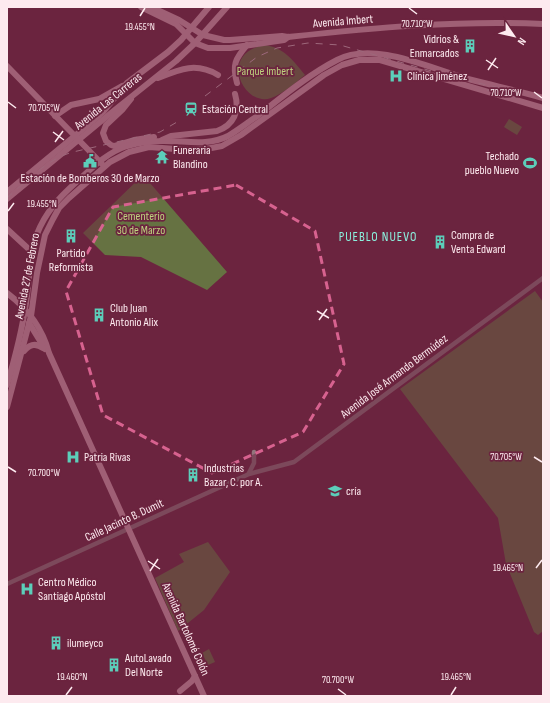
<svg xmlns="http://www.w3.org/2000/svg" width="550" height="703" viewBox="0 0 550 703" font-family="'Sofia Sans Condensed',sans-serif">
  <rect width="100%" height="100%" fill="#6c243f"/>
  <!-- green -->
  <g fill="#667242">
    <path d="M265,45C284,48 293,60 305,75C295,83 283,94 271,98C244,108 217,53 265,45Z"/>
    <polygon points="509,119 522,127 517,135 504,127"/>
    <polygon points="143,175 227,272 207,290 141,257 105,255 83,233"/>
    <polygon points="535,291 543,302 543,631 538,635 534,632 506,564 498,518 400,389"/>
    <polygon points="208,542 230,572 204,610 178,631 155,578 184,562 179,554"/>
    <polygon points="209,649 215,662 208,665 202,653"/>
  </g>
  <g fill="none" stroke-linecap="round" stroke-linejoin="round">
    <!-- minor -->
    <g stroke="#91757c" stroke-width="4.5">
      <polyline points="249,473 254,463 254,452"/>
      <polyline points="7,584 249,474 294,462 543,278"/>
    </g>
    <!-- major -->
    <g stroke="#dea6b5" stroke-width="6">
      <polyline points="141,7 176,24 195,43 208,48 230,48 284,40 288,37"/>
      <path d="M151,7L179,20L203,35L224,40H230L282,36L288,37C372,28 458,20 543,24"/>
      <polyline points="7,66 102,164"/>
      <path d="M158,78C180,69 196,62 218,75"/>
      <path d="M237,83C232,65 235,59 247,45"/>
      <polyline points="131,99 123,109 106,125 103,133 106,141 111,145 114,146 134,140 154,137"/>
      <polyline points="55,116 71,105 99,99 122,86"/>
      <path d="M162,140L171,136L217,131C234,125 240,111 235,94"/>
      <polyline points="7,192 94,120 103,112 127,83 168,52 181,40 209,7"/>
      <polyline points="7,199 111,113 176,61 195,43 227,7"/>
      <polyline points="7,229 33,253"/>
      <path d="M7,293C28,309 42,327 49,353L204,696"/>
      <polyline points="29,323 45,349"/>
      <path d="M24,351C30,344 36,343 43,348"/>
      <path d="M7,385C15,358 22,331 26,303C30,278 29,250 40,227C50,206 65,192 82,177C96,164 109,152 127,146C138,143 149,141 160,141C183,140 207,147 228,136C238,130 247,123 256,117C282,97 308,75 337,60C375,40 433,70 472,80C495,86 519,91 543,98"/>
      <polyline points="7,407 31,316 37,273 45,235 53,219 59,208 69,198 110,162 129,152 149,147 189,150 206,149 222,146 241,135 324,75 342,65 359,60 380,60 543,108"/>
      <polyline points="180,691 192,681 195,676"/>
    </g>
    <!-- rail -->
    <g stroke="#d9b9c3" stroke-width="1" stroke-dasharray="7 7" stroke-linecap="butt">
      <polyline points="487,90 516,98"/>
      <polyline points="205,96 257,57 277,48 308,43 340,45 456,78 518,92"/>
      <path d="M7,198C27,181 47,159 73,152L160,132L177,122"/>
    </g>
  </g>
  <!-- marked area -->
  <path d="M0 0H550V703H0ZM236,185L315,231L344,364L303,432L212,473L103,415L66,291L113,207Z" fill="#6c243f" fill-opacity=".55" fill-rule="evenodd"/>
  <path fill="none" stroke="#d7628f" stroke-width="3" stroke-dasharray="8 5" stroke-linejoin="round" d="M236,185L315,231L344,364L303,432L212,473L103,415L66,291L113,207Z"/>
  <!-- ticks -->
  <path fill="none" stroke="#fdeaef" stroke-width="1.5" d="M409,8L417,14M140,16L145,8M486,60L498,68M488,70L496,58M534,92L542,98M8,102L16,108M53,132L64,140M55,142L63,131M8,211L14,203M317,311L329,318M319,320L327,309M534,457L542,462M8,467L16,472M148,561L160,569M536,568L542,560M150,571L158,559M338,689L346,695M66,695L72,687M451,695L456,687"/>
  <!-- icons -->
  <defs>
    <g id="building-bare" transform="scale(1.08)"><path d="M-4-6H4V6H1V3H-1V6H-4ZM-2.5-4.3h1.7v1.8h-1.7ZM.8-4.3h1.7v1.8H.8ZM-2.5-1h1.7V.8h-1.7ZM.8-1h1.7V.8H.8Z" fill="#5cceba" stroke="#6c243f" stroke-width="2.5" paint-order="stroke"/></g>
    <g id="hospital-bare" transform="scale(1.08)"><path d="M-5-5h3v3.5h4V-5h3V5h-3V1.5h-4V5h-3Z" fill="#5cceba" stroke="#6c243f" stroke-width="2.5" paint-order="stroke"/></g>
    <g id="station-bare" transform="scale(1.08)"><path d="M-3-6H3Q5-6 5-4V2Q5 4 3 4L4.5 6H3L1.5 4h-3L-3 6H-4.5L-3 4Q-5 4-5 2V-4Q-5-6-3-6ZM-3.5-4v3h7v-3ZM-3.5 1v1.5H-2V1ZM2 1v1.5H3.5V1Z" fill="#5cceba" stroke="#6c243f" stroke-width="2.5" paint-order="stroke"/></g>
    <g id="temple-bare" transform="scale(1.08)"><path d="M0-6L5-2H3V0L6.5 2.5H4V6H1.5V3h-3V6H-4V2.5H-6.5L-3 0V-2H-5Z" fill="#5cceba" stroke="#6c243f" stroke-width="2.5" paint-order="stroke"/></g>
    <g id="civic-bare" transform="scale(1.08)"><path d="M-.6-6.5H3V-4.5H.6V-3L4-1V1h2V6H-6V1h2V-1L-.6-3ZM-1.2 2.5V6h2.4V2.5Z" fill="#5cceba" stroke="#6c243f" stroke-width="2.5" paint-order="stroke"/></g>
    <g id="stadium-bare" transform="scale(1.08)"><path d="M0-5a6.5 5 0 1 0 0 10a6.5 5 0 1 0 0-10ZM-3.5-1.8h7v3.6h-7Z" fill="#5cceba" stroke="#6c243f" stroke-width="2.5" paint-order="stroke"/></g>
    <g id="school-bare" transform="scale(1.08)"><path d="M0-5L7-2L0 1L-7-2ZM-4 1L0 2.5L4 1V4Q0 6-4 4Z" fill="#5cceba" stroke="#6c243f" stroke-width="2.5" paint-order="stroke"/></g>
  </defs>
  <g fill-rule="evenodd">
    <use href="#building-bare" x="470" y="46"/>
    <use href="#hospital-bare" x="396" y="76"/>
    <use href="#station-bare" x="191" y="109"/>
    <use href="#temple-bare" x="162" y="157"/>
    <use href="#civic-bare" x="90" y="161"/>
    <use href="#stadium-bare" x="530" y="163"/>
    <use href="#building-bare" x="71" y="236"/>
    <use href="#building-bare" x="440" y="242"/>
    <use href="#building-bare" x="99" y="315"/>
    <use href="#hospital-bare" x="73" y="457"/>
    <use href="#building-bare" x="193" y="475"/>
    <use href="#school-bare" x="335" y="491"/>
    <use href="#hospital-bare" x="27" y="589"/>
    <use href="#building-bare" x="56" y="643"/>
    <use href="#building-bare" x="114" y="665"/>
  </g>
  <g text-anchor="middle" stroke-width="3.5" stroke-linejoin="round" paint-order="stroke">
    <!-- street labels -->
    <g font-size="12" fill="#fdeaef" stroke="#6c243f">
      <text transform="translate(343 21) rotate(-5)" y="4">Avenida Imbert</text>
      <text transform="translate(108 101) rotate(-39)" y="4">Avenida Las Carreras</text>
      <text transform="translate(27 276) rotate(-79)" y="4">Avenida 27 de Febrero</text>
      <text transform="translate(394 376) rotate(-37)" y="4">Avenida José Armando Bermúdez</text>
      <text transform="translate(124 520) rotate(-25)" y="4">Calle Jacinto B. Dumit</text>
      <text transform="translate(186 629) rotate(66)" y="4">Avenida Bartolomé Colón</text>
    </g>
    <!-- poi labels -->
    <g font-size="12" fill="#fdeaef" stroke="#6c243f" text-anchor="start">
      <text x="459" y="43" text-anchor="end">Vidrios &amp;<tspan x="459" dy="14">Enmarcados</tspan></text>
      <text x="407" y="80">Clínica Jiménez</text>
      <text x="202" y="113">Estación Central</text>
      <text x="173" y="154">Funeraria<tspan x="173" dy="14">Blandino</tspan></text>
      <text x="519" y="160" text-anchor="end">Techado<tspan x="519" dy="14">pueblo Nuevo</tspan></text>
      <text x="90" y="182" text-anchor="middle">Estación de Bomberos 30 de Marzo</text>
      <text x="451" y="239">Compra de<tspan x="451" dy="14">Venta Edward</tspan></text>
      <text x="71" y="257" text-anchor="middle">Partido<tspan x="71" dy="14">Reformista</tspan></text>
      <text x="110" y="312">Club Juan<tspan x="110" dy="14">Antonio Alix</tspan></text>
      <text x="84" y="461">Patria Rivas</text>
      <text x="204" y="472">Industrias<tspan x="204" dy="14">Bazar, C. por A.</tspan></text>
      <text x="346" y="495">cría</text>
      <text x="38" y="586">Centro Médico<tspan x="38" dy="14">Santiago Apóstol</tspan></text>
      <text x="67" y="647">ilumeyco</text>
      <text x="125" y="662">AutoLavado<tspan x="125" dy="14">Del Norte</tspan></text>
    </g>
    <!-- park labels -->
    <g font-size="12" fill="#bed37f" stroke="#6c243f">
      <text x="265" y="75">Parque Imbert</text>
      <text x="141" y="220">Cementerio<tspan x="141" dy="14">30 de Marzo</tspan></text>
    </g>
    <!-- neighbourhood labels -->
    <g font-size="13" letter-spacing="1" fill="#8bf1de" stroke="#6c243f">
      <text x="378" y="241">PUEBLO NUEVO</text>
    </g>
  </g>
  <g font-size="10" text-anchor="middle" fill="#fdeaef" stroke="#6c243f" stroke-width="3.5" stroke-linejoin="round" paint-order="stroke">
    <text x="417" y="27">70.710°W</text>
    <text x="140" y="30">19.455°N</text>
    <text x="506" y="96">70.710°W</text>
    <text x="44" y="111">70.705°W</text>
    <text x="42" y="207">19.455°N</text>
    <text x="506" y="460">70.705°W</text>
    <text x="44" y="476">70.700°W</text>
    <text x="508" y="571">19.465°N</text>
    <text x="72" y="680">19.460°N</text>
    <text x="456" y="680">19.465°N</text>
    <text x="338" y="683">70.700°W</text>
  </g>
  <!-- border -->
  <rect width="550" height="703" fill="none" stroke="#fdeaef" stroke-width="16"/>
  <!-- north arrow -->
  <g transform="translate(514 36) rotate(124)" stroke="#6c243f" stroke-width="3" paint-order="stroke">
  <path d="M0-3L7 15L0 10L-7 15Z" fill="#fdeaef"/>
  <text y="-6" font-size="11" font-weight="bold" text-anchor="middle" fill="#fdeaef">N</text>
  </g>
</svg>
